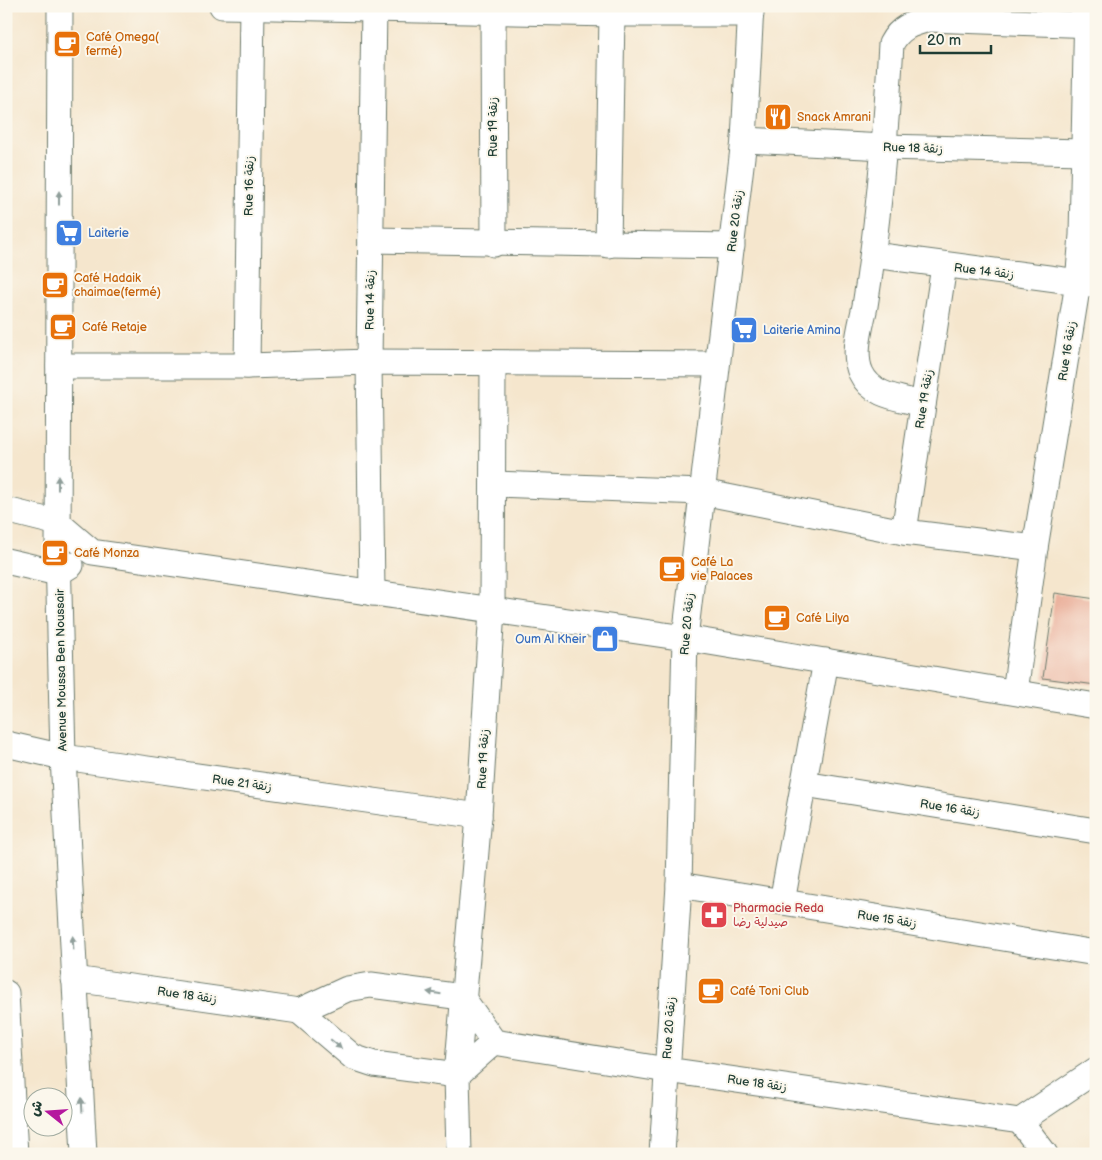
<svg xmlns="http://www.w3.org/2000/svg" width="1102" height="1160" viewBox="0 0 1102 1160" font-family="'Balsamiq Sans','Playpen Sans Arabic',sans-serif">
  <rect width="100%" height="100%" fill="#fbf7ec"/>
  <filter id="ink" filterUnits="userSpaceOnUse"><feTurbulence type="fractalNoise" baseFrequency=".02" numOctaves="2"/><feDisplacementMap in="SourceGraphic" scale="10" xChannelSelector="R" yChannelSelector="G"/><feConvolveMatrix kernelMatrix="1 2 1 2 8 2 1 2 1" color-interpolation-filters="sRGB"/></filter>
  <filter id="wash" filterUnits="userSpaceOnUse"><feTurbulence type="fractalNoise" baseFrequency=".0096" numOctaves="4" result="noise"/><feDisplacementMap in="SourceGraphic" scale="20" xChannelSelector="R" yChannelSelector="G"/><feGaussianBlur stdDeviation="1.12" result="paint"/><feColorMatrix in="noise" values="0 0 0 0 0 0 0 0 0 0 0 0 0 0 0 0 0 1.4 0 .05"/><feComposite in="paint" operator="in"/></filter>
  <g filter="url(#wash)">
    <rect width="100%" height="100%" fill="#f5e6cd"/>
    <g id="blocks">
      <!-- building -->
      <polygon fill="#ebb39f" points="1055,593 1096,599 1096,685 1043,678"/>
    </g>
  </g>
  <g filter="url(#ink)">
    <use href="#blocks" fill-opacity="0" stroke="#6a786a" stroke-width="1"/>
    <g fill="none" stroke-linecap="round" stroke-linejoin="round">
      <!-- minor casing -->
      <g stroke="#6a786a" stroke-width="27">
        <g id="minor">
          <polyline points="60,6 58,551 63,757 84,1154"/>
          <polyline points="222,6 612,14 751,14"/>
          <polyline points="493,10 494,244"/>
          <polyline points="744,140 885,147 1083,152"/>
          <polyline points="371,240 732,246"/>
          <polyline points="608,245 612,14"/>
          <polyline points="873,255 1094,284"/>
          <polyline points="59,366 247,366 369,362 716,364"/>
          <polyline points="247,366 252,6"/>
          <path d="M923,404C901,398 872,397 861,373C852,354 861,326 865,306C879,219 886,132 891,44C900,27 911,24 929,19L1096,25"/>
          <polyline points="493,484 702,492 904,532 1035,548"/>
          <polyline points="6,510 58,523 92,552 685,638 1096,706"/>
          <polyline points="904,532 944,266"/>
          <polyline points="6,561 58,573 71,565"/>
          <polyline points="372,593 369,362 374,6"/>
          <polyline points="1015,692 1035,548 1078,283 1082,235 1087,6"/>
          <polyline points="6,744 63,757 479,816"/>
          <polyline points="804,784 1096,831"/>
          <polyline points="679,885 1096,953"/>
          <polyline points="782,902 826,661"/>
          <polyline points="74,979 299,1011 347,989 371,985 462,997 494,1042 667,1070 1020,1121"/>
          <polyline points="6,993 15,1154"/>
          <polyline points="299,1011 353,1057 374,1064 457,1075 494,1042"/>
          <polyline points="1020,1121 1096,1070"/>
          <polyline points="1020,1121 1045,1154"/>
          <polyline points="459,1154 457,1075 479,816 492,610 493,363"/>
          <polyline points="662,1154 679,885 685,638 744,140 751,6"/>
        </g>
      </g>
      <!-- minor -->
      <use href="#minor" stroke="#fff" stroke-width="25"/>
    </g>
    <!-- one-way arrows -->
    <defs><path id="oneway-solid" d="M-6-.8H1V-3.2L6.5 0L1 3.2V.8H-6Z" transform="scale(1.25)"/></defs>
    <g fill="#8f9e9a">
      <use href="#oneway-solid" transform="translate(59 198) rotate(-90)"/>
      <use href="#oneway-solid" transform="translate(58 483) rotate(-90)"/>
      <use href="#oneway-solid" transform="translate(73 943) rotate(-93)"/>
      <use href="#oneway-solid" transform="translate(434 993) rotate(-171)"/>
      <use href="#oneway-solid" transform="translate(336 1044) rotate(40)"/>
      <use href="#oneway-solid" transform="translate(82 1105) rotate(-93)"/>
    </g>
  </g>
  <!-- icons -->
  <defs>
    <g id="cafe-square" transform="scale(1.4375)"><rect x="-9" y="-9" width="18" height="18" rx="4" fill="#e8710a" stroke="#fbf7ec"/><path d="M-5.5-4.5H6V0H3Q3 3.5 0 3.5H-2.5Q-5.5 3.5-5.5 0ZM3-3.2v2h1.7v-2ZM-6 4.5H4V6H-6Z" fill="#fff"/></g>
    <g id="restaurant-square" transform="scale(1.4375)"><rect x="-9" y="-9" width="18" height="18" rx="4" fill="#e8710a" stroke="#fbf7ec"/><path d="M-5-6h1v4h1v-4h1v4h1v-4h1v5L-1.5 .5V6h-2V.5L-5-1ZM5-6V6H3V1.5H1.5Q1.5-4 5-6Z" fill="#fff"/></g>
    <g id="supermarket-square" transform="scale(1.4375)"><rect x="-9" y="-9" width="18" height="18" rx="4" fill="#3f7fe0" stroke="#fbf7ec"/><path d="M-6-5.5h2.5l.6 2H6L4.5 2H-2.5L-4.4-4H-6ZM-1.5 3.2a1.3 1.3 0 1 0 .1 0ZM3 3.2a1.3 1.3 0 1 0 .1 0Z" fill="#fff"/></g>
    <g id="shop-square" transform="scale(1.4375)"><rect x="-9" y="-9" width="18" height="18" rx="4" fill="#3f7fe0" stroke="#fbf7ec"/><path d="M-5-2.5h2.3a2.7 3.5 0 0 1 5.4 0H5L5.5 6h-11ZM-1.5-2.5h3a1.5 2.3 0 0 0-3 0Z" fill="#fff"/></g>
    <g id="pharmacy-square" transform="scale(1.4375)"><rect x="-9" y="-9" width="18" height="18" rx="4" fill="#e0444e" stroke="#fbf7ec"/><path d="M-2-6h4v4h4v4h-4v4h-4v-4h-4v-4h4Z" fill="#fff"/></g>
  </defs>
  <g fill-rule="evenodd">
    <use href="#cafe-square" x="67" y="44"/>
    <use href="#restaurant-square" x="778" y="117"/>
    <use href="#supermarket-square" x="69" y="233"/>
    <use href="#cafe-square" x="55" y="285"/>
    <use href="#cafe-square" x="63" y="327"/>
    <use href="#supermarket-square" x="744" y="330"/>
    <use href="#cafe-square" x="55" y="553"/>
    <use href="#cafe-square" x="672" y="569"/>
    <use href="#cafe-square" x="777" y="618"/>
    <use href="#shop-square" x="605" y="639"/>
    <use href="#pharmacy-square" x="714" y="915"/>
    <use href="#cafe-square" x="711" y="991"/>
  </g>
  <g text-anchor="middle" stroke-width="4" stroke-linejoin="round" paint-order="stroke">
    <!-- food labels -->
    <g font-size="12" fill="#c56008" stroke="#fbf7ec" text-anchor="start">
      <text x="86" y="41">Café Omega(<tspan x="86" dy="14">fermé)</tspan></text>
      <text x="797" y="121">Snack Amrani</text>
      <text x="74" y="282">Café Hadaik<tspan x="74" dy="14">chaimae(fermé)</tspan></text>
      <text x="82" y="331">Café Retaje</text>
      <text x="74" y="557">Café Monza</text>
      <text x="691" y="566">Café La<tspan x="691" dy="14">vie Palaces</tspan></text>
      <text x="796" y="622">Café Lilya</text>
      <text x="730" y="995">Café Toni Club</text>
    </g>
    <!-- street labels -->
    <g font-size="12" fill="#1f3d34" stroke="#fbf7ec">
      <text transform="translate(493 127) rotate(-90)" y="4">Rue 19 زنقة</text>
      <text transform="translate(913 148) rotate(2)" y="4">Rue 18 زنقة</text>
      <text transform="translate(249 186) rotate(-89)" y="4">Rue 16 زنقة</text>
      <text transform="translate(735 221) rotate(-83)" y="4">Rue 20 زنقة</text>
      <text transform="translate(984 271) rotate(7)" y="4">Rue 14 زنقة</text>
      <text transform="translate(370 300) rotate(-89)" y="4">Rue 14 زنقة</text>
      <text transform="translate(1067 351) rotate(-81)" y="4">Rue 16 زنقة</text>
      <text transform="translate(924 399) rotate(-81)" y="4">Rue 19 زنقة</text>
      <text transform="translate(687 624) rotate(-85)" y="4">Rue 20 زنقة</text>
      <text transform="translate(61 670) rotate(-91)" y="4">Avenue Moussa Ben Noussair</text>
      <text transform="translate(483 759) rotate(-87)" y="4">Rue 19 زنقة</text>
      <text transform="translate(242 783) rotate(8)" y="4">Rue 21 زنقة</text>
      <text transform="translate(950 808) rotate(9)" y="4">Rue 16 زنقة</text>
      <text transform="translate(887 919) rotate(9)" y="4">Rue 15 زنقة</text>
      <text transform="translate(187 995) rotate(8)" y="4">Rue 18 زنقة</text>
      <text transform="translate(669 1028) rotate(-86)" y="4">Rue 20 زنقة</text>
      <text transform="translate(757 1083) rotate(8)" y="4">Rue 18 زنقة</text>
    </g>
    <!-- shop labels -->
    <g font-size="12" fill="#366cbe" stroke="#fbf7ec" text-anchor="start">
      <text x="88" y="237">Laiterie</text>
      <text x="763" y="334">Laiterie Amina</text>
      <text x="586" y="643" text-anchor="end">Oum Al Kheir</text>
    </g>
    <!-- health labels -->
    <g font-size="12" fill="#be3a42" stroke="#fbf7ec" text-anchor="start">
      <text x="733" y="912">Pharmacie Reda<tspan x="733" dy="14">صيدلية رضا</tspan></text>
    </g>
  </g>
  <!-- margin -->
  <rect width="1102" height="1160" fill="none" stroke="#fbf7ec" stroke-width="25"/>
  <!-- north arrow -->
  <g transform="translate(48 1112) rotate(287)"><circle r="24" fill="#fbf7ec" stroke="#a3ada2"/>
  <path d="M0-4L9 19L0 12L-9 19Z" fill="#b5179e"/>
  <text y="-8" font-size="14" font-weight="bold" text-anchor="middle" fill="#1f3d34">ش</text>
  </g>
  <!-- scale -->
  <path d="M920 45v8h71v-8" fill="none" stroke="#1f3d34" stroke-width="2.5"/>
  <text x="927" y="45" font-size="15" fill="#1f3d34" stroke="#fbf7ec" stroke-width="4" paint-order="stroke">20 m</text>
</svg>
